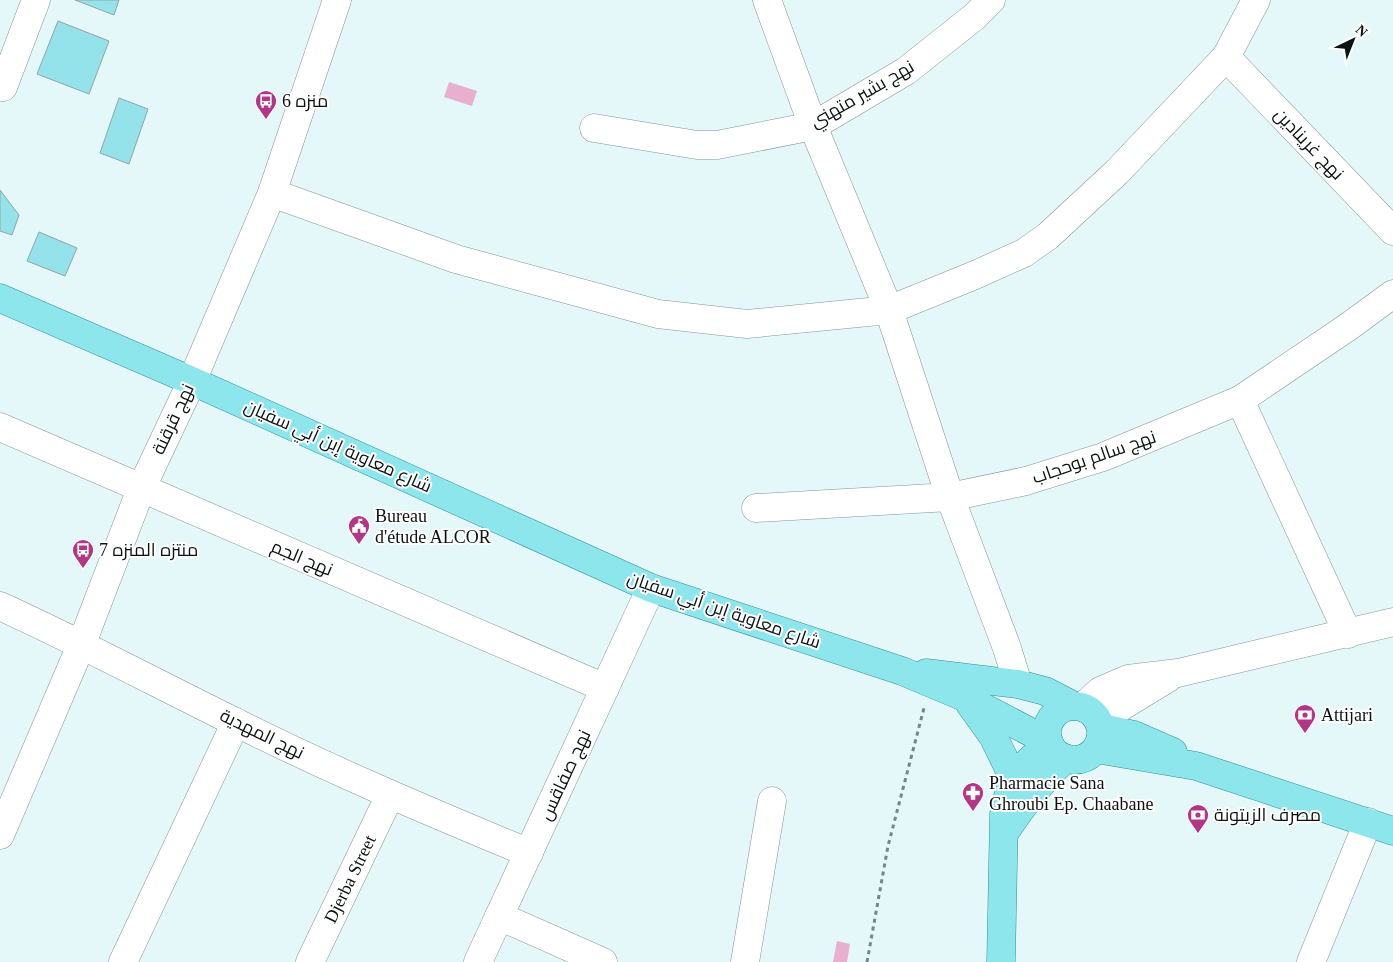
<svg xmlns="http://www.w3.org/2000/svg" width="1393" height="962" viewBox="0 0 1393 962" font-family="'Times New Roman',Cairo,serif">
  <rect width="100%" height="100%" fill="#e4f7f9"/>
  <!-- water -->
  <g fill="#e8b0ce">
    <polygon points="449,82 477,91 472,106 444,97"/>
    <polygon points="837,941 850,944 847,962 833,962"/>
  </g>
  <!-- building -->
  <g fill="#95e3ea" stroke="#93a4a6">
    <polygon points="75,0 119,0 114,15"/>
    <polygon points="58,21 109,41 89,94 37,74"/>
    <polygon points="119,98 148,109 129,164 100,153"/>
    <polygon points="0,190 19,215 12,235 0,231"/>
    <polygon points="39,232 77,248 65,276 27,261"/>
  </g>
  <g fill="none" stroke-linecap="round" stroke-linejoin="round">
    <!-- minor casing -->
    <g stroke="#849697" stroke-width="29">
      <g id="minor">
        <polyline points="767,0 813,126 889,310 950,497 1007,648 1018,684"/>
        <polyline points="1226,57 1393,231"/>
        <polyline points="0,85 3,87 36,0"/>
        <polyline points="594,128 697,145 717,145 813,126 906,71 974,17 991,0"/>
        <polyline points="272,193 456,259 658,314 747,324 889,310 975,275 1024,253 1048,236 1117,172 1226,57 1256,0"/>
        <polyline points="1240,400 1348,634"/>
        <polyline points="0,427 605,688"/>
        <polyline points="756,508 950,497 1026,481 1103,457 1240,400 1348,327 1393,294"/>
        <path d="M0,606C79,642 156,683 235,722C331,770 430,812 529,853"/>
        <polyline points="1083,707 1100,691 1128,679 1178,673 1393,622"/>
        <polyline points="1100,724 1122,706 1168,678"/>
        <polyline points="0,835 82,643 141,489 192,381 272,193 337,0"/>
        <polyline points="499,916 603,962"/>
        <polyline points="123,962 236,722"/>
        <polyline points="310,962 390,795"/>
        <polyline points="478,962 651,588"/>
        <polyline points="745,962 772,801"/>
        <polyline points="1311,962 1368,822"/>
      </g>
    </g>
    <!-- major casing -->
    <g stroke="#2f9199" stroke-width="29">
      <g id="major">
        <polyline points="0,298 192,381 651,588 902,671 964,697 1049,742"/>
        <polyline points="926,673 1018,684 1045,691 1074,706"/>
        <polyline points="970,704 993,736 1014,779"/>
        <circle cx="1074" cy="733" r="27"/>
        <polyline points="1101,728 1134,735 1173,752"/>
        <polyline points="1096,749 1196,766 1393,831"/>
        <path d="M1005,832C1023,804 1042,781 1065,758"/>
        <path d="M1001,962L1004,814C1009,782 1022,762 1050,745"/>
      </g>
    </g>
    <!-- path -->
    <polyline stroke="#788586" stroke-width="3" stroke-dasharray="4 4" stroke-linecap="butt" points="867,962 888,846 924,708"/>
    <!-- minor -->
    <use href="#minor" stroke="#fff" stroke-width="28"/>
    <!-- major -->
    <use href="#major" stroke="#8ee6ed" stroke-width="28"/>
  </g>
  <!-- icons -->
  <defs>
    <g id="bus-pin" transform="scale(1.125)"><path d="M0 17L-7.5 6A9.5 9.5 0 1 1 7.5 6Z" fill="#b23686" stroke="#fff"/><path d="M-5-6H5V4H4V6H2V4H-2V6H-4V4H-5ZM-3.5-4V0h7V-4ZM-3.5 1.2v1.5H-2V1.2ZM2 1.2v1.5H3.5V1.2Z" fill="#fff"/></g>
    <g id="civic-pin" transform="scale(1.125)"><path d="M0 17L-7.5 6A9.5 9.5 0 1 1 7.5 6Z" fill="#b23686" stroke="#fff"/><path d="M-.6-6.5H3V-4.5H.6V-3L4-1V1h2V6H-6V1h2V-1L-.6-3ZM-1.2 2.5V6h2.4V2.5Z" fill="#fff"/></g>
    <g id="bank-pin" transform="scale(1.125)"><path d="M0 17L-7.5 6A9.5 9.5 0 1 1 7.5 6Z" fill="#b23686" stroke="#fff"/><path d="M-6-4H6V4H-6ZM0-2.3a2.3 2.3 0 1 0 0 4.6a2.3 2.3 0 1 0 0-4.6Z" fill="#fff"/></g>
    <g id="pharmacy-pin" transform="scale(1.125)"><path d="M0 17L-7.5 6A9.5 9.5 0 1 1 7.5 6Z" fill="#b23686" stroke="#fff"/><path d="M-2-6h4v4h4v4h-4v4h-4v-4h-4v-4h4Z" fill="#fff"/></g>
  </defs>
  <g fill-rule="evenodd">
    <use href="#bus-pin" x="266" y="101"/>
    <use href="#civic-pin" x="359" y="526"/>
    <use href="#bus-pin" x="83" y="550"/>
    <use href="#bank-pin" x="1305" y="715"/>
    <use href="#pharmacy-pin" x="973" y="793"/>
    <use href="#bank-pin" x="1198" y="815"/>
  </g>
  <g text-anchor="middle" stroke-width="4" stroke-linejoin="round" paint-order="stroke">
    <!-- street labels -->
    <g font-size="18" fill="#0b1212" stroke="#fff">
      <text transform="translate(862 94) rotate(-30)" y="6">نهج بشير متهني</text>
      <text transform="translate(1309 144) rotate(46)" y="6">نهج غرينادين</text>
      <text transform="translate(173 419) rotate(-65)" y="6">نهج قرقنة</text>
      <text transform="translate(338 446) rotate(24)" y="6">شارع معاوية إبن أبي سفيان</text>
      <text transform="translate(1094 457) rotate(-19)" y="6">نهج سالم بوحجاب</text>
      <text transform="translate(302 558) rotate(23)" y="6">نهج الجم</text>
      <text transform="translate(724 610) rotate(19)" y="6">شارع معاوية إبن أبي سفيان</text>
      <text transform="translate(262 734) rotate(26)" y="6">نهج المهدية</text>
      <text transform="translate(565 775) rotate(-65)" y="6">نهج صفاقس</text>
      <text transform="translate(350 879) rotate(-64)" y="6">Djerba Street</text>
    </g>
    <!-- poi labels -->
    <g font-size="18" fill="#0b1212" stroke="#fff" text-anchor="start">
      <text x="282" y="107">منزه 6</text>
      <text x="375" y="522">Bureau<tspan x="375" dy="21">d'étude ALCOR</tspan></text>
      <text x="99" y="556">منتزه المنزه 7</text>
      <text x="1321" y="721">Attijari</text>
      <text x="989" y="789">Pharmacie Sana<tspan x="989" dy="21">Ghroubi Ep. Chaabane</tspan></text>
      <text x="1214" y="821">مصرف الزيتونة</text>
    </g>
  </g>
  <!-- north arrow -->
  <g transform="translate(1353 40) rotate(43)" stroke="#ffffff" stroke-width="4" paint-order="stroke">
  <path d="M0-4L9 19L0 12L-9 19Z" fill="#0b1212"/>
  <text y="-8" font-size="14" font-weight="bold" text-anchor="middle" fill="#0b1212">N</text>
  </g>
</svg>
